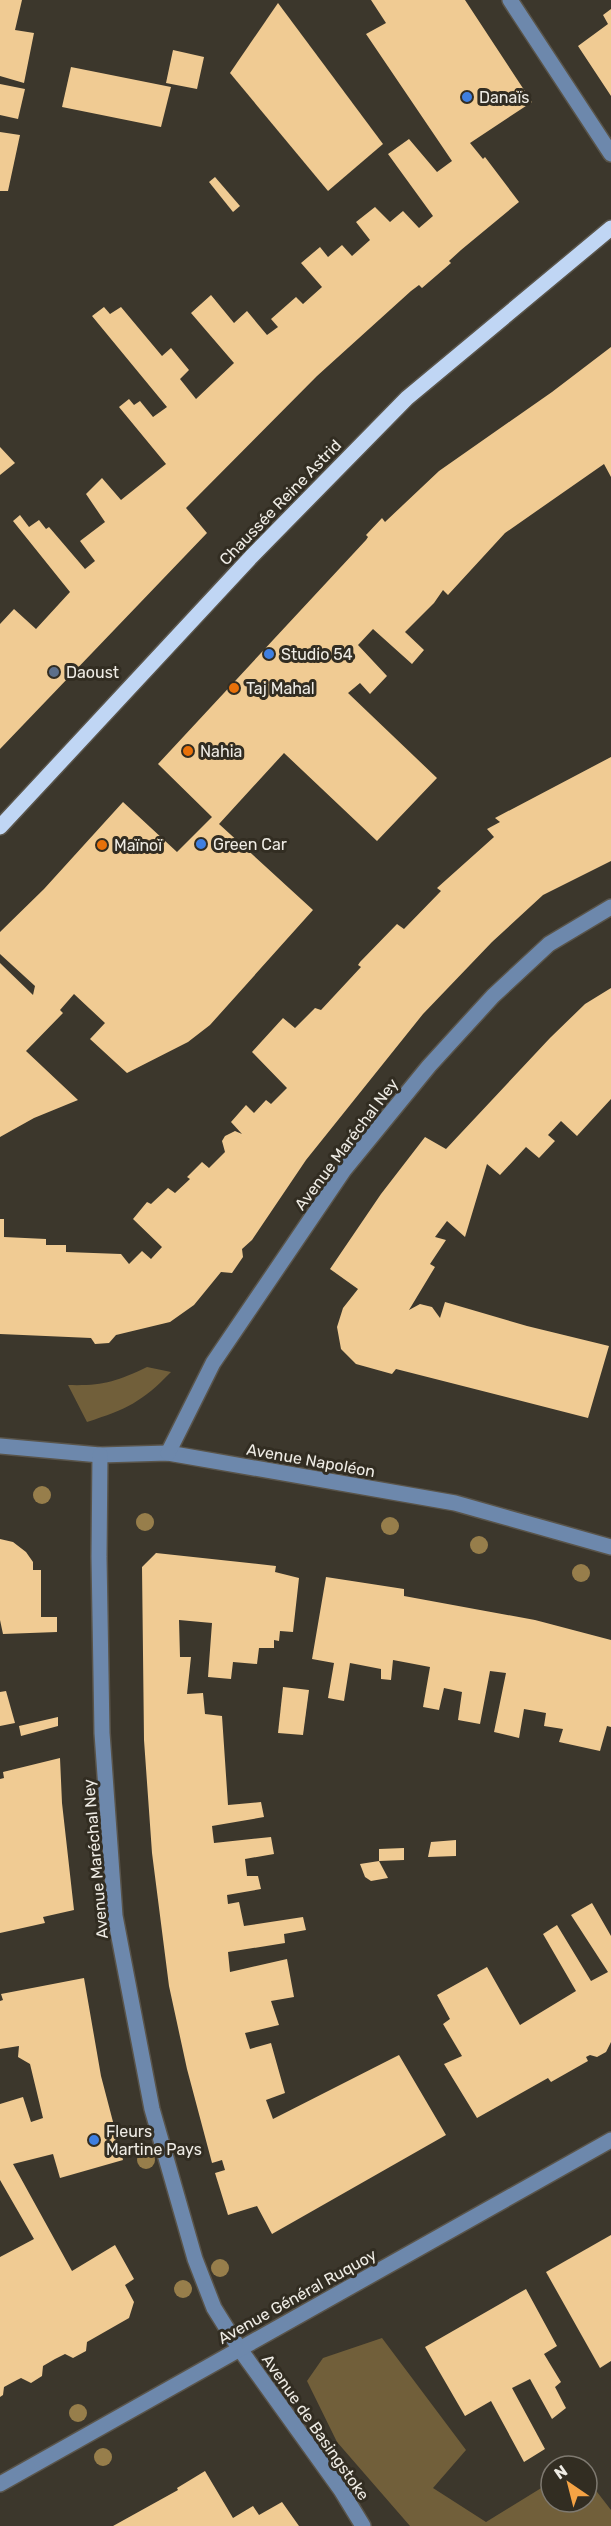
<svg xmlns="http://www.w3.org/2000/svg" width="611" height="2526" viewBox="0 0 611 2526" font-family="Rubik,sans-serif">
  <rect width="100%" height="100%" fill="#3c372c"/>
  <!-- green -->
  <g fill="#715f3a">
    <path d="M147,1367L171,1372C142,1402 127,1409 87,1422L68,1385C101,1386 116,1382 147,1367Z"/>
    <polygon points="382,2338 466,2450 433,2488 486,2522 551,2482 551,2502 587,2502 587,2479 611,2510 611,2526 410,2526 337,2442 307,2381 323,2358"/>
  </g>
  <!-- building -->
  <g fill="#f0cb93">
    <polygon points="0,0 22,0 15,30 34,33 24,83 0,76"/>
    <polygon points="371,0 465,0 532,102 470,143 483,159 485,157 519,202 461,250 449,261 451,263 422,288 419,285 411,291 317,376 186,508 207,533 0,749 0,624 14,609 36,629 70,592 13,521 20,515 29,527 39,520 46,529 49,527 85,569 95,561 80,541 105,522 86,494 102,478 121,500 166,464 119,407 129,399 134,405 140,401 153,417 167,407 92,316 104,307 110,314 121,307 162,356 171,348 189,370 180,379 196,399 234,363 191,313 211,295 234,323 247,311 267,335 278,327 271,319 296,297 303,304 322,287 301,263 320,247 328,257 342,245 352,256 370,240 356,222 375,207 390,222 403,211 419,228 433,216 388,154 409,139 437,172 452,161 366,34 386,23"/>
    <polygon points="278,3 383,144 328,191 230,73"/>
    <polygon points="611,9 611,96 578,46 608,24 603,15"/>
    <polygon points="173,50 204,57 197,89 166,83"/>
    <polygon points="71,67 171,87 161,127 62,107"/>
    <polygon points="0,84 25,89 18,119 0,115"/>
    <polygon points="0,132 20,135 8,191 0,191"/>
    <polygon points="215,177 240,206 233,212 209,182"/>
    <polygon points="611,347 611,477 604,464 505,533 448,595 443,590 434,603 405,632 424,650 412,664 373,629 358,645 387,676 370,694 360,683 348,693 437,778 377,841 284,753 219,824 313,910 210,1025 188,1042 127,1073 90,1039 105,1023 74,994 60,1010 63,1013 26,1051 78,1100 34,1118 0,1137 0,963 33,995 35,986 0,954 0,932 44,889 123,802 177,852 212,817 158,764 366,540 368,537 366,535 382,518 385,522 439,471 552,392"/>
    <polygon points="0,447 15,463 0,475"/>
    <polygon points="611,757 611,861 543,895 492,942 423,1014 306,1160 252,1240 242,1249 243,1257 232,1273 221,1272 194,1305 170,1322 116,1335 109,1343 95,1344 91,1338 0,1334 0,1219 4,1219 4,1237 46,1239 46,1245 66,1245 66,1252 121,1254 129,1264 142,1251 151,1259 162,1247 133,1219 147,1202 151,1204 168,1188 175,1193 190,1179 187,1177 202,1162 209,1168 225,1152 222,1141 225,1136 235,1131 242,1134 231,1122 246,1105 254,1113 266,1100 271,1104 287,1088 252,1052 283,1018 295,1028 315,1008 321,1010 361,967 358,965 360,962 397,924 404,929 441,891 437,888 494,837 487,829 500,822 495,818"/>
    <polygon points="611,988 611,1099 577,1136 561,1121 548,1135 555,1141 539,1158 526,1147 500,1175 487,1164 465,1237 447,1221 435,1237 446,1240 430,1264 435,1267 409,1310 420,1304 432,1307 440,1318 445,1302 527,1326 609,1346 588,1418 396,1369 392,1374 356,1364 341,1349 337,1327 343,1308 358,1289 330,1269 381,1194 425,1137 446,1149 550,1038 585,1004"/>
    <polygon points="0,1539 13,1542 26,1552 33,1562 33,1570 41,1570 41,1617 57,1617 57,1632 3,1634 0,1620"/>
    <polygon points="156,1553 276,1566 275,1572 299,1578 293,1632 280,1631 279,1641 274,1640 274,1648 259,1648 257,1664 233,1662 231,1679 208,1677 212,1623 179,1620 180,1657 191,1657 187,1694 203,1693 205,1714 222,1716 228,1805 261,1802 264,1817 212,1826 214,1843 271,1837 274,1854 245,1859 247,1876 258,1876 261,1889 227,1895 228,1904 239,1902 244,1926 303,1917 306,1930 284,1934 285,1943 228,1952 230,1972 287,1959 294,1997 271,2001 279,2025 245,2033 250,2049 271,2043 285,2093 266,2100 273,2119 399,2055 446,2135 272,2234 257,2206 228,2215 215,2173 225,2170 222,2160 212,2163 187,2069 169,1986 152,1853 144,1740 142,1567"/>
    <polygon points="326,1577 404,1589 404,1596 535,1620 611,1640 611,1727 607,1726 600,1751 559,1742 563,1729 544,1726 546,1713 524,1709 519,1738 494,1732 506,1673 490,1671 480,1724 458,1720 462,1692 444,1688 439,1710 423,1707 430,1667 393,1660 391,1680 381,1679 381,1669 350,1663 344,1701 328,1698 334,1663 312,1659"/>
    <polygon points="283,1687 309,1690 303,1735 278,1733"/>
    <polygon points="6,1691 15,1723 0,1726 0,1692"/>
    <polygon points="58,1717 58,1726 21,1736 19,1726"/>
    <polygon points="60,1758 62,1803 74,1910 43,1917 45,1923 0,1933 0,1779 4,1778 3,1772"/>
    <polygon points="456,1840 456,1856 428,1857 431,1842"/>
    <polygon points="404,1848 404,1860 379,1861 379,1849"/>
    <polygon points="379,1861 388,1878 371,1881 365,1877 360,1864"/>
    <polygon points="592,1903 611,1936 611,2042 606,2052 597,2057 590,2055 586,2057 588,2061 551,2082 548,2078 477,2118 444,2064 462,2056 443,2024 450,2019 437,1995 487,1967 520,2025 576,1991 543,1934 557,1925 591,1981 608,1972 571,1915"/>
    <polygon points="84,1978 101,2076 123,2160 60,2178 53,2154 13,2164 72,2271 115,2245 134,2279 125,2285 134,2302 129,2318 87,2342 86,2351 73,2358 65,2354 55,2359 43,2366 42,2376 31,2383 21,2378 17,2380 4,2387 3,2395 0,2397 0,2257 34,2239 0,2180 0,2104 23,2097 31,2122 43,2118 30,2064 18,2057 19,2046 0,2049 0,2001 3,2000 1,1994"/>
    <polygon points="611,2235 611,2361 600,2368 546,2272"/>
    <polygon points="526,2289 557,2346 544,2354 561,2382 555,2387 566,2408 552,2419 530,2379 512,2388 545,2449 524,2462 491,2401 465,2416 425,2347"/>
    <polygon points="205,2471 233,2518 253,2506 259,2515 282,2502 299,2526 113,2526 178,2490 177,2488"/>
  </g>
  <g fill="none" stroke-linecap="round" stroke-linejoin="round">
    <!-- minor casing -->
    <g stroke="#59544a" stroke-width="18">
      <g id="minor">
        <polyline points="510,0 611,154"/>
        <polyline points="0,1446 100,1455 168,1453 455,1503 611,1547"/>
        <polyline points="168,1453 213,1363 344,1170 429,1066 493,996 549,944 611,907"/>
        <polyline points="100,1455 99,1557 102,1733 115,1916 152,2109 195,2259 214,2308 239,2348 341,2490 363,2526"/>
        <polyline points="0,2484 611,2140"/>
      </g>
    </g>
    <!-- major casing -->
    <g stroke="#59544a" stroke-width="18">
      <polyline id="major" points="0,827 251,557 407,398 611,228"/>
    </g>
    <!-- minor -->
    <use href="#minor" stroke="#6d88ac" stroke-width="15"/>
    <!-- major -->
    <use href="#major" stroke="#c0d6f4" stroke-width="15"/>
  </g>
  <!-- trees -->
  <g fill="#977e4b">
    <circle cx="42" cy="1495" r="9"/>
    <circle cx="145" cy="1522" r="9"/>
    <circle cx="390" cy="1526" r="9"/>
    <circle cx="479" cy="1545" r="9"/>
    <circle cx="581" cy="1573" r="9"/>
    <circle cx="146" cy="2160" r="9"/>
    <circle cx="220" cy="2268" r="9"/>
    <circle cx="183" cy="2289" r="9"/>
    <circle cx="78" cy="2413" r="9"/>
    <circle cx="103" cy="2457" r="9"/>
  </g>
  <!-- markers -->
  <g fill="#3f7fe0" stroke="#322d22" stroke-width="2">
    <circle cx="467" cy="97" r="6"/>
    <circle cx="269" cy="654" r="6"/>
    <circle cx="201" cy="844" r="6"/>
    <circle cx="94" cy="2140" r="6"/>
  </g>
  <circle fill="#5c6f8a" stroke="#322d22" stroke-width="2" cx="54" cy="672" r="6"/>
  <g fill="#e8710a" stroke="#322d22" stroke-width="2">
    <circle cx="234" cy="688" r="6"/>
    <circle cx="188" cy="751" r="6"/>
    <circle cx="102" cy="845" r="6"/>
  </g>
  <g text-anchor="middle" stroke-width="6" stroke-linejoin="round" paint-order="stroke">
    <!-- poi labels -->
    <g font-size="16" fill="#efece5" stroke="#322d22" text-anchor="start">
      <text x="479" y="103">Danaïs</text>
      <text x="281" y="660">Studio 54</text>
      <text x="66" y="678">Daoust</text>
      <text x="246" y="694">Taj Mahal</text>
      <text x="200" y="757">Nahia</text>
      <text x="213" y="850">Green Car</text>
      <text x="114" y="851">Maïnoï</text>
      <text x="106" y="2137">Fleurs<tspan x="106" dy="18">Martine Pays</tspan></text>
    </g>
    <!-- street labels -->
    <g font-size="16" fill="#efece5" stroke="#322d22">
      <text transform="translate(280 502) rotate(-46)" y="6">Chaussée Reine Astrid</text>
      <text transform="translate(346 1144) rotate(-53)" y="6">Avenue Maréchal Ney</text>
      <text transform="translate(311 1460) rotate(10)" y="6">Avenue Napoléon</text>
      <text transform="translate(95 1859) rotate(-95)" y="6">Avenue Maréchal Ney</text>
      <text transform="translate(297 2296) rotate(-29)" y="6">Avenue Général Ruquoy</text>
      <text transform="translate(316 2427) rotate(55)" y="6">Avenue de Basingstoke</text>
    </g>
  </g>
  <!-- north arrow -->
  <g transform="translate(569 2484) rotate(325)"><circle r="28" fill="#322d22" stroke="#7e7970" stroke-width="1.5"/>
  <path d="M0-4.5L10 22L0 15L-10 22Z" fill="#f5a345"/>
  <text y="-9" font-size="16" font-weight="bold" text-anchor="middle" fill="#efece5">N</text>
  </g>
</svg>
